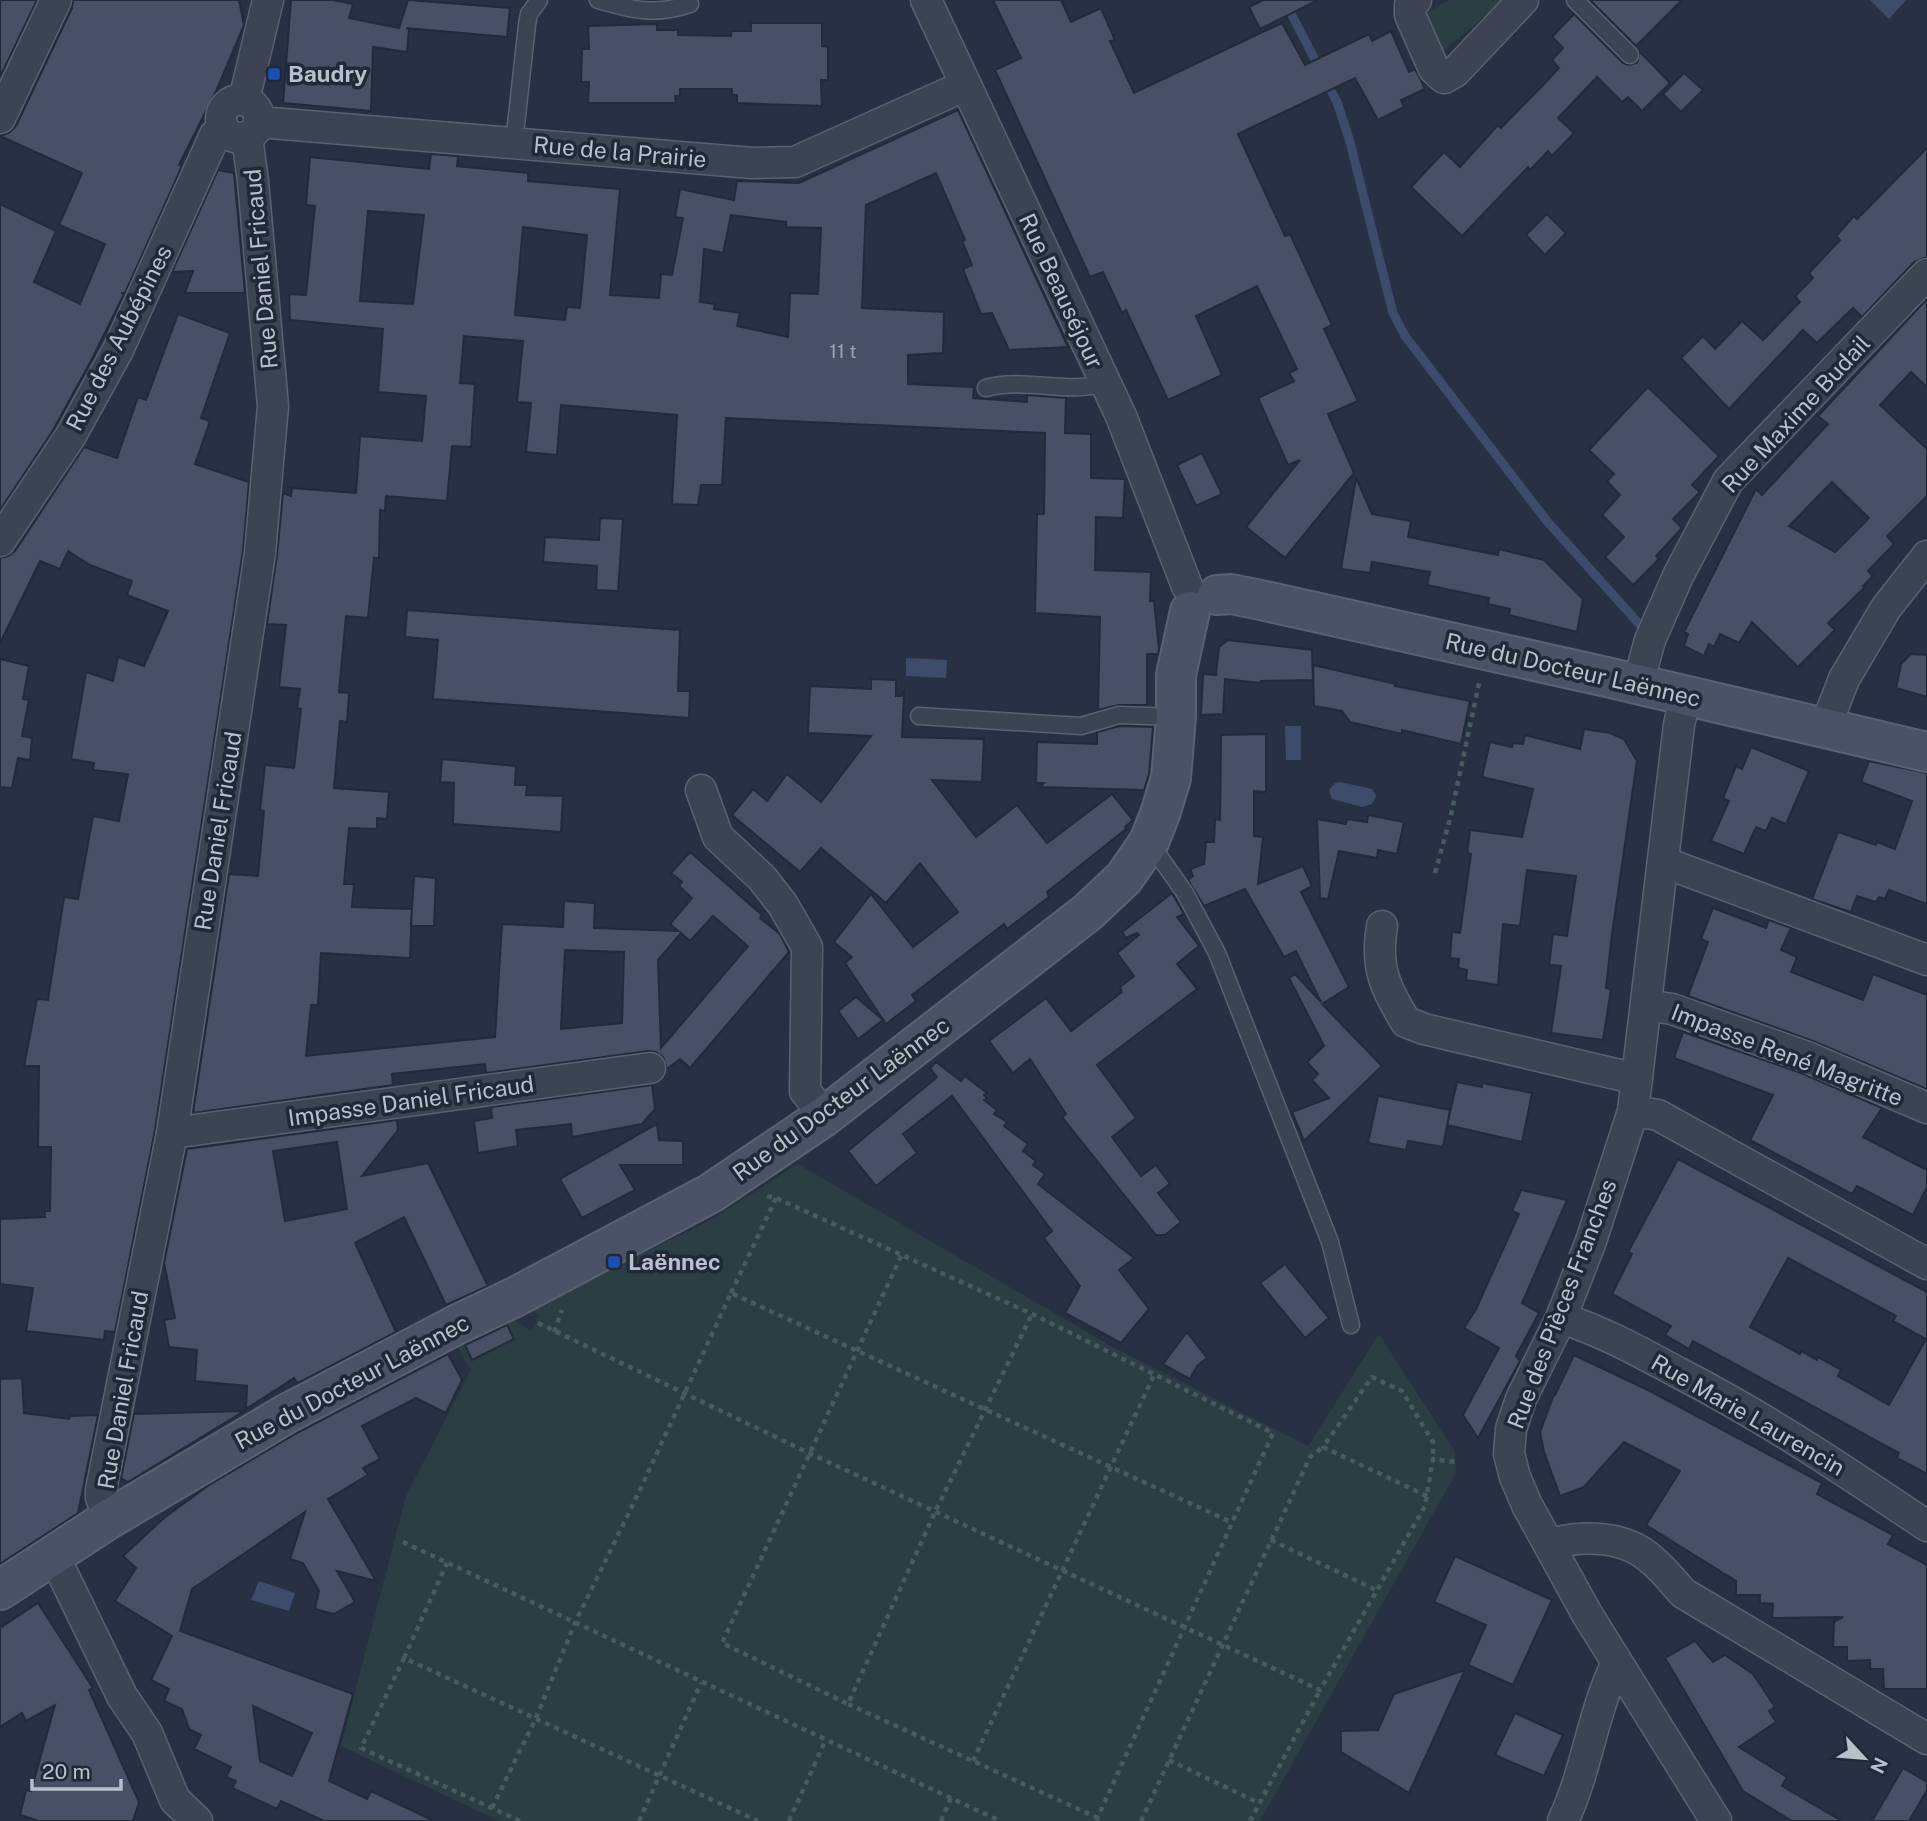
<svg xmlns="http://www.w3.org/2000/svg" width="1927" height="1821" viewBox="0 0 1927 1821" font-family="'Public Sans',sans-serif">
  <rect width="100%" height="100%" fill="#283143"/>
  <!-- green -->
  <g fill="#2a3e44">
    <polygon points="1450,0 1504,0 1443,51 1439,49 1424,14"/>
    <polygon points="798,1164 1109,1345 1308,1446 1379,1334 1455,1452 1456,1473 1260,1821 499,1821 341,1746 406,1496 471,1370 457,1347 513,1319 531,1331 539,1315 531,1310 716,1217"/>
  </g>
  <!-- water -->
  <g fill="#3e4c6c">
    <polygon points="1870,0 1906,0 1889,19"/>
    <polygon points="906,658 947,660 946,678 906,676"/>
    <polygon points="1285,726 1301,726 1301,760 1286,760"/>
    <polygon points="1340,782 1372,789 1376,796 1372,804 1362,807 1332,799 1329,790 1335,783"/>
    <polygon points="259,1581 295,1593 289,1611 251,1600"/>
  </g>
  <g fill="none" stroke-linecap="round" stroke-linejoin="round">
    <!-- stream -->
    <polyline stroke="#3e4c6c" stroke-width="9" points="1284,0 1337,102 1350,142 1393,313 1405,336 1546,520 1640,625"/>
  </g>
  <!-- building -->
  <g fill="#475065" stroke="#232a3a" stroke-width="2" fill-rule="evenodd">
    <polygon points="0,0 37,0 0,77"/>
    <polygon points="73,0 239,0 244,25 218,87 179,165 182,166 125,293 121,293 124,294 92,359 52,432 0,510 0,204 56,231 34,282 80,304 105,244 59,225 82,173 0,136 9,133 16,126 72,8"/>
    <polygon points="291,0 333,0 353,4 349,18 399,28 408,0 510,8 507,37 406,28 409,29 407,52 373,47 371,111 283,103"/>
    <polygon points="993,0 1061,0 1071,22 1101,8 1115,40 1110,41 1134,93 1282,23 1305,65 1369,34 1372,41 1391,31 1409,72 1415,69 1421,80 1425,89 1401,100 1404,107 1378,120 1355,78 1238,134 1285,236 1290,234 1332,325 1324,329 1358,401 1328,414 1354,473 1285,558 1246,527 1300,460 1288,465 1258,398 1294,381 1289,373 1297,369 1257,286 1196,316 1222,375 1168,400 1126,310 1122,313 1103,272 1090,277 995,70 1021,58"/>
    <polygon points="1263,0 1318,0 1260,29 1249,7"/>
    <polygon points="1590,0 1682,0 1636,46"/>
    <polygon points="1574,14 1623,63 1628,65 1637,63 1640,52 1670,83 1642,111 1628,97 1622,102 1597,77 1558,118 1574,133 1552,156 1548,151 1530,170 1528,167 1462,236 1411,187 1444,152 1460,167 1498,125 1501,128 1544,84 1559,68 1552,60 1563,48 1552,37"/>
    <polygon points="751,23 822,23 822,46 828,47 828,80 821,80 822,106 737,103 737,95 732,95 732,89 680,89 680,96 675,96 676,103 588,103 589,82 581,82 582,49 589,49 588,26 657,24 657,30 678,30 678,35 731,36 731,31 751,31"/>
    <polygon points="1684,73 1703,90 1681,112 1663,94"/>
    <path d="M958,110L1068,347L1009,350L992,313L981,314L963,269L972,265L962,241L965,240L936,173L866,205L862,308L944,312L943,353L908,355V384L974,387L973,398L1027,402V395L1066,398L1065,433L1091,434V478L1125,479L1123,518L1096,517L1095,570L1151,572L1150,601H1154L1159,649L1158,654H1147V705H1119L1098,710L1100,617L1035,613L1037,514H1044L1045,433L726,418L722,485H701L698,505L672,504L677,415L561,405L557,455L526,452L531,403L517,402L523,341L464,336L460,383L475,384L471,447L452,446L447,501L386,496L385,511L380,510L379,558H374L368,618L346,616L339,692L349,693L347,722L340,721L334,788L389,792L387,819L377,818V829L349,828L344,884H354L352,907L412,909L410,958L321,953L318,1005H311L306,1056L495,1037L502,924L563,927L564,901L595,903L594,928L678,931L670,924L692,898L679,886L682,882L671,873L690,852L762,915L760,918L780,934L789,952L690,1068L680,1059L667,1069L663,1057L656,1052L648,1051L486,1073L485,1064L392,1074L393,1085L193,1113L229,874L258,876L264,811L260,810L265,765L294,768L301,709L297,708L300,689L279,687L286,625L267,624L277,555L283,493L291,496L292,488L356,493L360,436L422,441L426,396L378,392L383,329L290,320L289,294L306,295L315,206L306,205L310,157L429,169L431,154L458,156L457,166L528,173V181L620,189L610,295L659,298L661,274L672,275L683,218L675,217L680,189L734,200L737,181L799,183ZM368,211L424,215L413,304L360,301ZM731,215L786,222V227L821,228L818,294L790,293L788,337L737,326L740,313L714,309L715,304L700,302L704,249L723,253ZM523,227L587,235L580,308L567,307L565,320L515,315ZM713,916L748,946L661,1048L658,960L681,933L690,941ZM565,950L624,952L622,1023L561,1029Z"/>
    <polygon points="1927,148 1927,257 1914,262 1862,317 1853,308 1817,343 1803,330 1729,409 1681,358 1703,336 1715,349 1742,321 1763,340 1800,302 1795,296 1813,278 1809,273 1840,240 1836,236 1854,216 1857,219"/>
    <polygon points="218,170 234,173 245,293 185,293 193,271 172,272"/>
    <polygon points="1547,214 1566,233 1545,255 1526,235"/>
    <path d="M1927,299V387L1911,372L1880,405L1927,449V496L1887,536L1894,544L1868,571L1873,576L1863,586L1865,587L1828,623L1835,630L1798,667L1752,622L1739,643L1720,634L1714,647L1709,644L1704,656L1684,646L1688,634L1684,632L1756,489L1762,495L1828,424L1818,416ZM1832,482L1869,518L1835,552L1789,526Z"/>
    <polygon points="178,314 230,333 201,418 210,421 195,464 249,482 243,551 155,1130 115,1332 105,1331 104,1340 26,1331 33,1288 0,1284 0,1219 45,1217 45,1211 50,1211 51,1147 38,1147 39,1066 24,1066 37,999 48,1000 64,897 78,899 93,816 119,821 128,774 93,770 94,763 71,759 86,672 113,681 118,657 144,666 168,611 127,595 132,581 90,565 68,551 60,569 40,561 0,643 0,558 8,556 15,551 84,447 117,458 138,397 146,400"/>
    <polygon points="1648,387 1719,456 1692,485 1700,492 1673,519 1682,528 1656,556 1659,559 1633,585 1605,557 1624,537 1602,515 1620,495 1607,481 1614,474 1589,450"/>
    <polygon points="1202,453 1222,494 1196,506 1177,465"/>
    <polygon points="1356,478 1372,514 1411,521 1408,537 1498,555 1499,549 1544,560 1583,599 1577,632 1509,615 1510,609 1488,604 1489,598 1427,585 1430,572 1372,562 1370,573 1341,569"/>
    <polygon points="600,518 623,519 618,591 596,590 597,566 543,562 545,537 599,540"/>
    <polygon points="407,610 680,630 678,691 690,691 689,718 433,699 438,640 405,637"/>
    <polygon points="1228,640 1312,650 1313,680 1261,681 1261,683 1225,679 1223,714 1201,715 1203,674 1216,675 1219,647"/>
    <polygon points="1911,654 1927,655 1927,697 1896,688 1901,664"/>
    <polygon points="0,659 29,666 23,699 29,700 22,736 32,738 30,760 18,758 12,788 0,787"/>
    <polygon points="1313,665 1396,684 1395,686 1470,701 1461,744 1402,730 1402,734 1350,722 1342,711 1314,706"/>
    <polygon points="871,679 896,680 896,696 901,696 904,692 902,737 984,739 982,782 932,780 976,837 1017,805 1047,843 1112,794 1133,820 1125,827 1126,829 1047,892 1049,897 1007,929 1004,924 912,995 916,1001 886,1024 845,963 852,957 834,942 871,894 913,947 958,912 920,863 886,903 821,848 800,872 732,815 753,789 767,801 787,774 821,802 871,736 808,733 810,686 871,689"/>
    <polygon points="1120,726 1153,727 1149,774 1144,790 1040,787 1044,783 1036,783 1037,742 1097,744 1097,732"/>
    <polygon points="1584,729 1610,733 1624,739 1637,761 1612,934 1606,988 1611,989 1603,1040 1551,1033 1561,966 1549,965 1553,934 1567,936 1576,876 1527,870 1520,926 1503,924 1498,985 1466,980 1467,970 1458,968 1459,959 1450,958 1452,932 1460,933 1471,854 1467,853 1470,830 1522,837 1533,789 1482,777 1490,742 1512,747 1513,743 1523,744 1525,735 1580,749"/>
    <polygon points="1266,734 1266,792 1254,791 1254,836 1263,837 1258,884 1303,866 1312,886 1301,892 1349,987 1322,1004 1382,1066 1304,1141 1292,1112 1329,1098 1312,1080 1318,1074 1307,1062 1324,1046 1289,978 1295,974 1321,1002 1296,951 1284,957 1245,889 1204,906 1188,880 1193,876 1190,869 1204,864 1206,842 1214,842 1215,819 1220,820 1221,735"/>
    <polygon points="1751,747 1809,771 1786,824 1772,818 1766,831 1756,827 1744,854 1711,841 1729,801 1723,798 1736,766 1742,769"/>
    <polygon points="442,759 516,766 515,785 527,785 526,795 563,796 561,832 453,824 454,783 440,782"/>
    <polygon points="1869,761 1927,773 1927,904 1889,890 1885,899 1879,897 1876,902 1857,896 1851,912 1812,899 1838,832 1876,845 1877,842 1895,849 1912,801 1861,782"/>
    <polygon points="1368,815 1404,822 1397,854 1378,850 1377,858 1339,851 1328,899 1320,898 1317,819 1346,824 1347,819 1367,822"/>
    <polygon points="414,876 436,878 434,926 411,926"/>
    <polygon points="1172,893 1184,914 1177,917 1199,946 1177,964 1197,989 1097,1065 1136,1118 1112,1137 1141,1176 1156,1165 1170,1184 1158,1193 1181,1222 1165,1235 1156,1235 1062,1117 1066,1114 1030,1059 1013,1073 989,1041 1046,998 1071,1031 1122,992 1120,987 1134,976 1117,953 1139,935 1137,933 1126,938 1122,932"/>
    <polygon points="1713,908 1766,928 1769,920 1791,928 1781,950 1797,957 1791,972 1863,1000 1873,974 1927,995 1927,1089 1813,1041 1688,996 1708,942 1701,939"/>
    <polygon points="856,997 883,1020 858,1039 838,1011"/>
    <polygon points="1683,1032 1801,1073 1882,1108 1863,1137 1927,1170 1927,1187 1913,1215 1857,1186 1852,1194 1750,1140 1773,1095 1674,1058"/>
    <polygon points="936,1062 961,1081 965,1076 987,1093 984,1095 987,1098 984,1100 997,1110 994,1114 1007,1122 1004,1126 1028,1144 1023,1151 1036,1161 1033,1165 1045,1174 1038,1184 1134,1258 1119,1270 1149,1309 1121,1343 1065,1313 1080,1286 1044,1238 1052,1231 952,1096 903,1134 917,1153 876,1186 848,1151 937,1077 930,1068"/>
    <polygon points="1457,1082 1482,1087 1482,1083 1532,1093 1522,1142 1447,1125"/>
    <polygon points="652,1085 655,1109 642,1124 572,1137 571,1124 516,1130 518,1146 478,1153 474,1121 492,1118 491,1107"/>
    <polygon points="1378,1096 1450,1110 1443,1147 1408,1141 1406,1150 1368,1143"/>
    <path d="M397,1120L398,1130L362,1176L428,1163L488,1286L446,1305L404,1217L355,1243L396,1332L298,1383L294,1378L246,1409L247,1386L195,1381L197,1350L169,1347L164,1320L175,1318L164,1263L187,1149ZM337,1142L347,1209L285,1221L273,1151Z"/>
    <polygon points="657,1124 659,1140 683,1141 683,1165 620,1165 635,1190 582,1218 560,1179"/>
    <path d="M1678,1159L1927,1292V1474L1897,1458L1899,1453L1693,1341L1689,1349L1665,1335L1671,1326L1612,1294L1632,1254L1628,1252ZM1788,1258L1896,1316L1893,1321L1926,1339L1889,1405L1838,1376L1841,1370L1818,1357L1817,1360L1801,1351L1800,1354L1750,1327Z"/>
    <polygon points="1521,1190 1567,1200 1522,1303 1539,1313 1516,1356 1520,1361 1478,1438 1463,1415 1499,1348 1464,1328 1476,1309 1519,1214 1512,1211"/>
    <polygon points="1285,1264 1329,1318 1305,1338 1260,1283"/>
    <polygon points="507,1325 514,1339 472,1360 465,1345"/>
    <polygon points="1187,1332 1207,1358 1197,1366 1190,1379 1163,1364"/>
    <path d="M448,1354L462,1380L446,1413L416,1398L362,1426L380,1459L363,1468L368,1475L328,1499L376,1581L337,1571L355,1602L334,1614L315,1609L319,1591L303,1563L290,1559L305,1512L192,1589L180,1631L353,1694L329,1781L367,1799L371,1791L434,1821H324L281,1801L277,1809L232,1788L236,1781L226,1777L231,1767L194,1749L201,1735L189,1729L182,1709L164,1701L169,1689L151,1680L172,1636L115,1601L136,1568L123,1556L164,1518L209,1485L297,1433ZM253,1706L312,1733L292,1776L260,1761Z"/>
    <polygon points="1574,1355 1650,1391 1822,1483 1817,1494 1893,1535 1888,1544 1927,1565 1927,1689 1884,1689 1883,1669 1870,1669 1870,1660 1847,1661 1847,1647 1833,1647 1834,1622 1843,1617 1772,1618 1773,1604 1760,1603 1760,1595 1736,1595 1736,1581 1646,1525 1680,1471 1624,1442 1584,1487 1560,1496 1544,1452 1540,1432 1554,1394 1555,1395"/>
    <polygon points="22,1378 24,1413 69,1419 70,1416 98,1415 78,1513 0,1564 0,1379"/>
    <polygon points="244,1411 128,1482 121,1478 134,1414"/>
    <polygon points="1455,1556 1552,1600 1513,1685 1468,1665 1486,1625 1434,1602"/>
    <polygon points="38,1603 93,1688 89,1690 139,1802 133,1821 39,1821 20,1815 26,1790 31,1791 55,1705 26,1721 22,1713 0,1727 0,1628"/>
    <polygon points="1695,1641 1713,1662 1725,1655 1753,1674 1775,1707 1769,1711 1776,1722 1739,1747 1787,1777 1782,1786 1842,1821 1792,1821 1743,1791 1665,1658"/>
    <polygon points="1465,1670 1409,1793 1341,1752 1341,1731 1378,1730 1394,1694"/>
    <polygon points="1515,1713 1563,1735 1544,1776 1495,1755"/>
    <polygon points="1903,1768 1927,1782 1927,1790 1909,1821 1872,1821"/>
  </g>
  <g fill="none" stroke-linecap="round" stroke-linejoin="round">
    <!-- lane casing -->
    <g stroke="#5b6170" stroke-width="19">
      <g id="lane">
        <path d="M598,0C632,10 655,16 690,4"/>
        <polyline points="1575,0 1630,55"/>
        <polyline points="514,143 527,25 529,14 539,0"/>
        <path d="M986,388C1026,377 1066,395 1105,383"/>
        <polyline points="919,716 1081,726 1119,715 1176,717"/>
        <polyline points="1149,842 1185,893 1217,953 1330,1242 1351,1325"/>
      </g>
    </g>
    <!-- street casing -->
    <g stroke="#5b6170" stroke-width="33">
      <g id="street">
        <polyline points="926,0 1121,416 1187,586"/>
        <polyline points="1416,0 1410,5 1410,15 1434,69 1444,78 1455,72 1523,0"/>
        <circle cx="240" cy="119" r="19"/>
        <polyline points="244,100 268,0"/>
        <polyline points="0,118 56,0"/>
        <polyline points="259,122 752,163 795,162 964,86"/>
        <polyline points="0,541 70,437 118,350 215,135 223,127"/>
        <polyline points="1638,684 1650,640 1678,576 1728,481 1927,274"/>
        <polyline points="1686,695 1679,725 1633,1111 1591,1241 1561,1318 1521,1399 1511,1429 1509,1454 1515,1477 1527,1505 1587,1614 1716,1821"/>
        <polyline points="1825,728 1844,679 1886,608 1927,556"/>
        <polyline points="701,790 718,837 762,878 783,905 807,947 805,1091 825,1116"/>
        <polyline points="1663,862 1927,960"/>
        <path d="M1382,926C1375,967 1385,988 1406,1022L1424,1029L1637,1079"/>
        <polyline points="1646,1005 1672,1009 1807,1057 1927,1108"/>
        <polyline points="1633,1111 1658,1115 1927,1264"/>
        <polyline points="172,1133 650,1068"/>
        <path d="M1561,1318C1602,1331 1640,1352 1677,1372C1765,1417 1845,1471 1927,1526"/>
        <polyline points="109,1519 101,1497 101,1490 172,1133 260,553 273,406 253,181 247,137"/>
        <path d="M1550,1544C1583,1535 1626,1535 1653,1561C1664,1570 1673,1582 1683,1593L1927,1739"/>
        <polyline points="54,1556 122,1696 147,1733 175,1800 197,1821"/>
        <path d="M1563,1821C1587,1771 1592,1713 1617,1663"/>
      </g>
    </g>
    <!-- secondary casing -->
    <g stroke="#5b6170" stroke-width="42">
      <g id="secondary">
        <polyline points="1217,595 1231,594 1261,600 1611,678 1927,752"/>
        <polyline points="0,1590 109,1519 286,1414 458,1324 515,1297 711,1193 825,1116 1088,912 1124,878 1149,842 1160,814 1171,778 1176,717 1176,675 1190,611"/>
      </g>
    </g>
    <!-- path -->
    <g stroke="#485b60" stroke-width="4.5" stroke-dasharray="5 5" stroke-linecap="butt">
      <polyline points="1435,873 1451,815 1479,683"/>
      <polyline points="767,1196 776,1198 1032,1314 1273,1433 1096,1821"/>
      <polyline points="901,1256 722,1643 848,1704 935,1512 1032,1314"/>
      <polyline points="731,1293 776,1198"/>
      <polyline points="538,1323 811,1454 1320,1690 1425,1506 1433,1459 1456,1462"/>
      <polyline points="554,1332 562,1310"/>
      <polyline points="1427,1496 1323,1447 1372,1377 1402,1391 1433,1442 1433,1459"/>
      <polyline points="1271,1540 1376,1590"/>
      <polyline points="403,1542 1000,1821"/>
      <polyline points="404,1658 447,1563"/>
      <polyline points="848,1704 1098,1818"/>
      <polyline points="1169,1760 1259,1803"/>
      <polyline points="973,1761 1154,1375"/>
      <polyline points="492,1808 536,1718 575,1623 638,1494 731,1293 1233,1523"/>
      <polyline points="520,1821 361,1748 404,1658 758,1821"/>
      <polyline points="639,1821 701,1683"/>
      <polyline points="789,1821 826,1739"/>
      <polyline points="941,1821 951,1798"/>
      <polyline points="1141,1821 1310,1457 1323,1447"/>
      <polyline points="1250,1821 1320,1690"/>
    </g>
    <!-- lane -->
    <use href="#lane" stroke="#3c4353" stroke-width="16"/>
    <!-- street -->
    <use href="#street" stroke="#3c4353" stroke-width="30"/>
    <!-- secondary -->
    <use href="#secondary" stroke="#4a5266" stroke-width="38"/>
  </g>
  <!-- markers -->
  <g fill="#1a4fb4" stroke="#212838" stroke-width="2.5">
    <rect x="267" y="67" width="14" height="14" rx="3.5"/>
    <rect x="607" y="1255" width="14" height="14" rx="3.5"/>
  </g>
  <g text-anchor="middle" stroke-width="7" stroke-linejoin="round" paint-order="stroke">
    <!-- number labels -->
    <g font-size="19" fill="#9da3b2">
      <text x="843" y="358">11 t</text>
    </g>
    <!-- poi labels -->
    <g font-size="23" font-weight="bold" fill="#babfcc" stroke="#212838" text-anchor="start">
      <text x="288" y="82">Baudry</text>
      <text x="628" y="1270">Laënnec</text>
    </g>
    <!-- street labels -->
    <g font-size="23" fill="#babfcc" stroke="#212838">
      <text transform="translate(620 152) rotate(5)" y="8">Rue de la Prairie</text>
      <text transform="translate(261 269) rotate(-95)" y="8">Rue Daniel Fricaud</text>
      <text transform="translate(1061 291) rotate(65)" y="8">Rue Beauséjour</text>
      <text transform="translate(119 338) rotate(-63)" y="8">Rue des Aubépines</text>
      <text transform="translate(1796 414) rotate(-47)" y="8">Rue Maxime Budail</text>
      <text transform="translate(1573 670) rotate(13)" y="8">Rue du Docteur Laënnec</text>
      <text transform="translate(218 831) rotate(-81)" y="8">Rue Daniel Fricaud</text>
      <text transform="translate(1787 1055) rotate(21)" y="8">Impasse René Magritte</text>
      <text transform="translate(841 1099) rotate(-36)" y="8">Rue du Docteur Laënnec</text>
      <text transform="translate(411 1101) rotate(-8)" y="8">Impasse Daniel Fricaud</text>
      <text transform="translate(1562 1304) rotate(-69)" y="8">Rue des Pièces Franches</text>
      <text transform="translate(352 1382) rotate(-28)" y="8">Rue du Docteur Laënnec</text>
      <text transform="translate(123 1390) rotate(-80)" y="8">Rue Daniel Fricaud</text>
      <text transform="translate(1748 1415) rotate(30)" y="8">Rue Marie Laurencin</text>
    </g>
  </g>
  <!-- north arrow -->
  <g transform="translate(1864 1758) rotate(116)" stroke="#212838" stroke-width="5" paint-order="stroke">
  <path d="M0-5L12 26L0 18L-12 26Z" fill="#babfcc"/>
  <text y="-10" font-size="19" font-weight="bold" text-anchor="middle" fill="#babfcc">N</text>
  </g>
  <!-- scale -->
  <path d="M32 1779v10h89v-10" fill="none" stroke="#babfcc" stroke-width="3.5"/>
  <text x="42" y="1779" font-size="21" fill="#babfcc" stroke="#212838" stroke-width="5" paint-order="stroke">20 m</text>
</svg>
